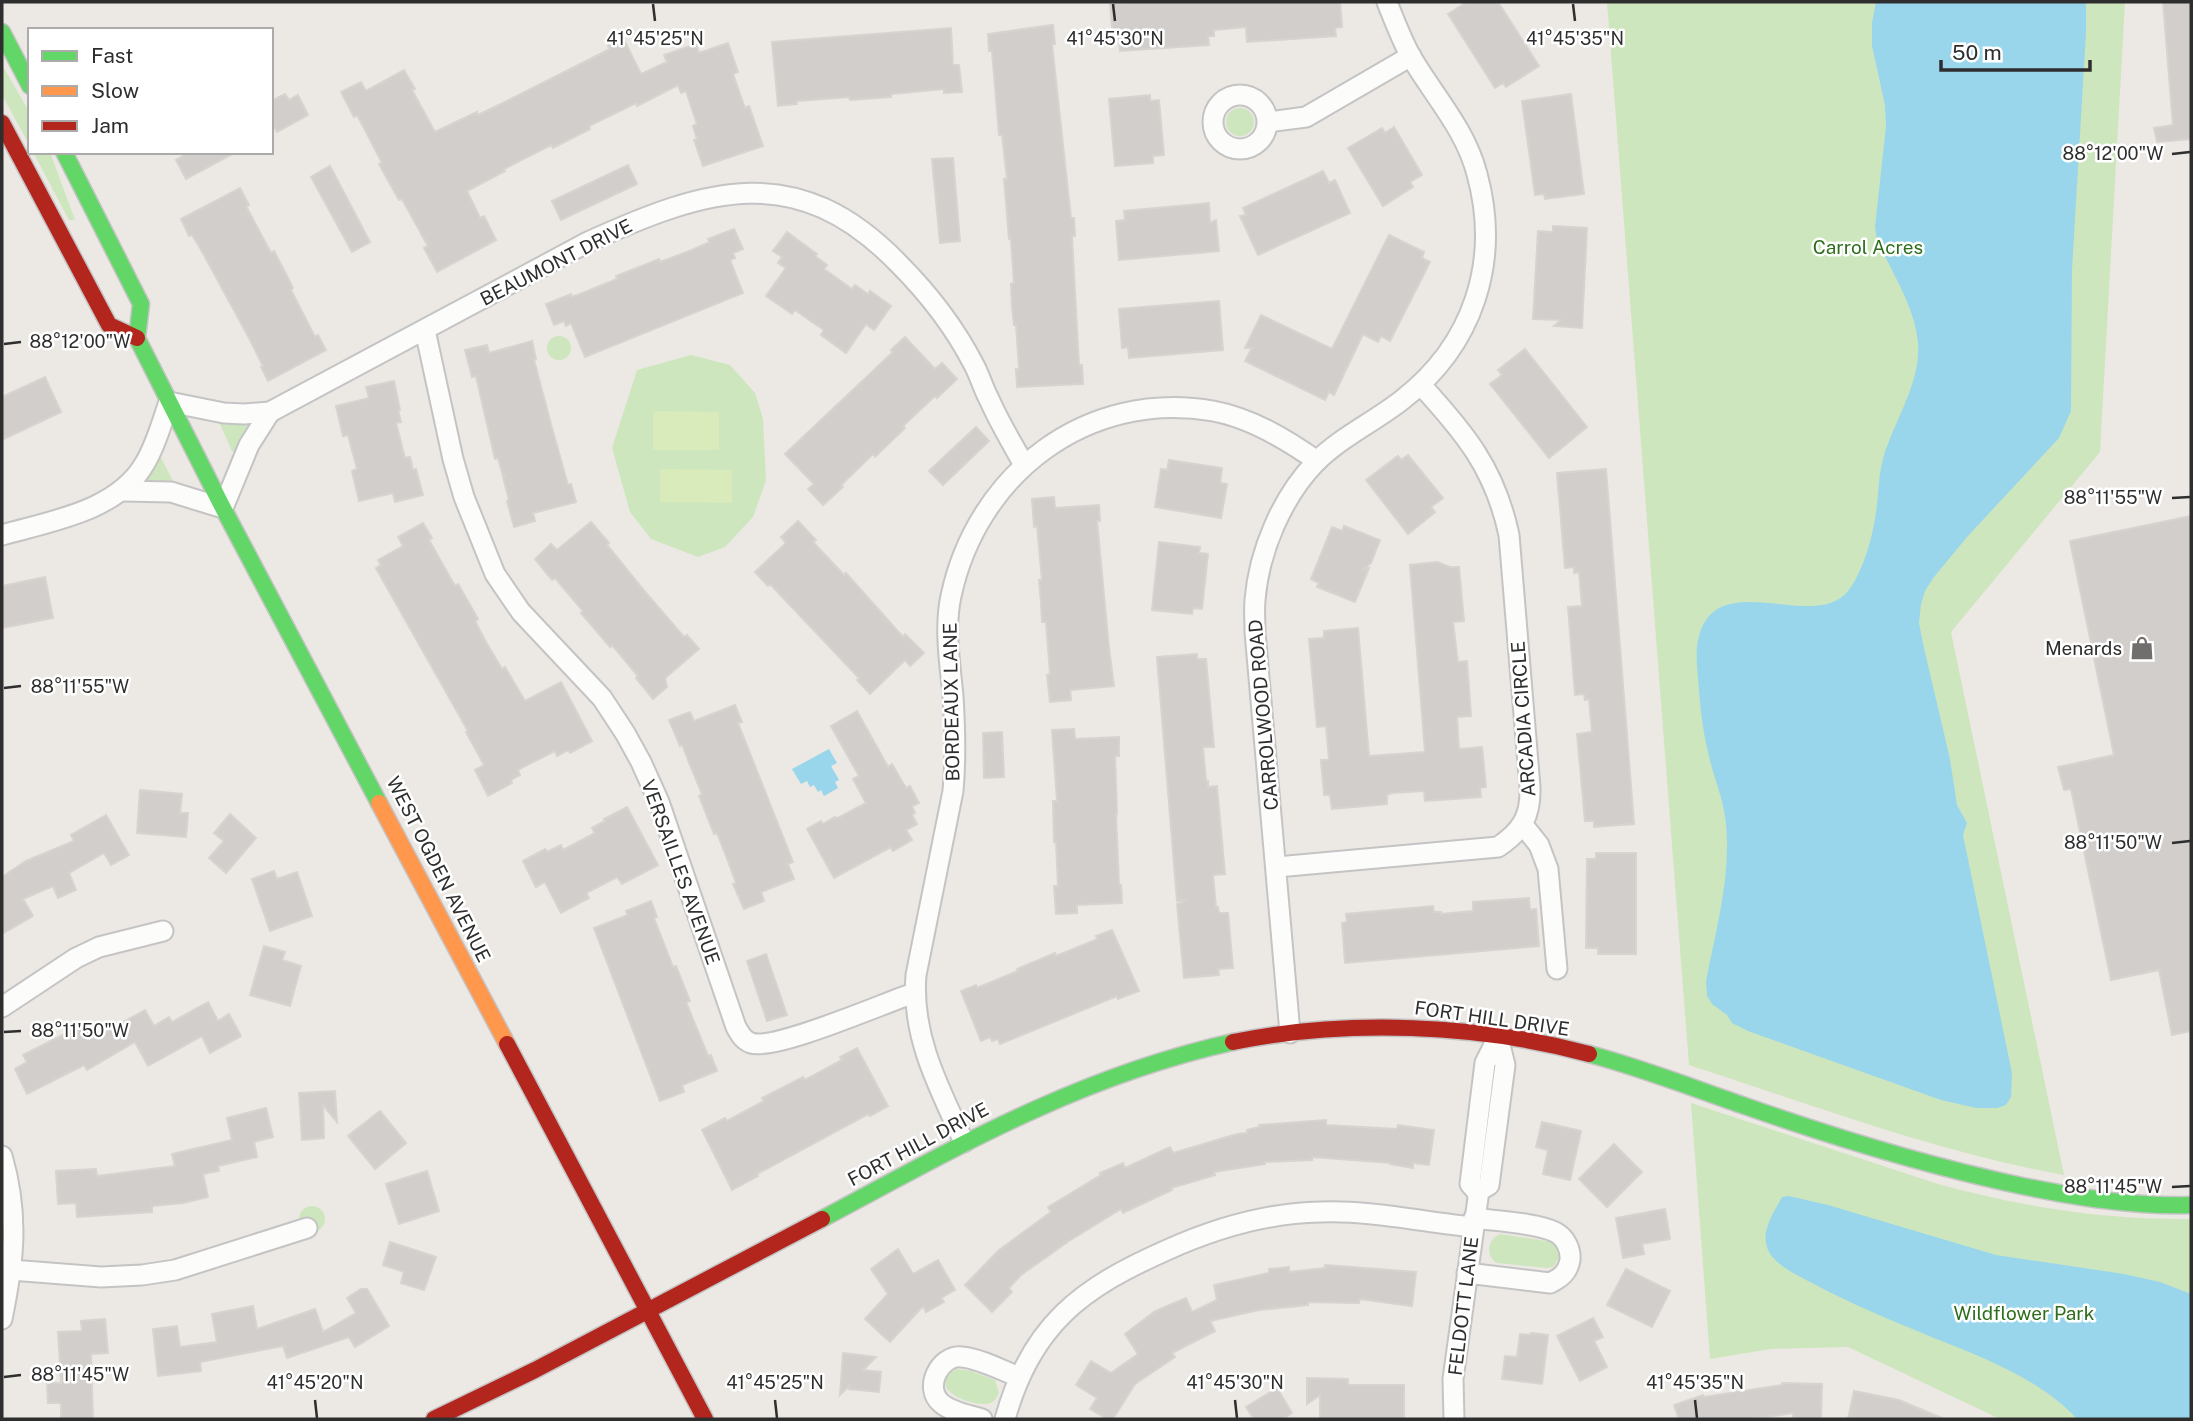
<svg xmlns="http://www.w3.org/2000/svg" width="2193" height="1421" viewBox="0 0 2193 1421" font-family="'Public Sans',sans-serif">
  <rect width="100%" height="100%" fill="#ece8e4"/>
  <!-- green -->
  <g fill="#cee6be">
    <path d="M1607,2H2125L2100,452L1951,632L2064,1175C1935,1152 1813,1105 1689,1065Z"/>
    <polygon points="2,65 30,113 30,146 2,95"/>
    <circle cx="1240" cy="122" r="14"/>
    <polygon points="33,152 50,152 75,220 69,220"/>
    <circle cx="559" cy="348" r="12"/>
    <polygon points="691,355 730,365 755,393 763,419 766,480 753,517 725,547 698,557 651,539 630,512 612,448 637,370"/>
    <polygon points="220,419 254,420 237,454 232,451 219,422"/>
    <polygon points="159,454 174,483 156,481 133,485"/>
    <path d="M1691,1103L1938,1184C2021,1207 2105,1220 2191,1219V1419H2000L1848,1347L1771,1349L1710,1359Z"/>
    <circle cx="312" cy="1219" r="13"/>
    <path d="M1500,1234L1553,1242L1557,1247L1559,1258L1553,1267L1547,1268L1497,1263C1485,1255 1487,1240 1500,1234Z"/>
    <path d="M956,1369L971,1371L995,1380L999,1393C997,1396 996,1400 992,1402C982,1409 950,1397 946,1387C945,1382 946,1379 946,1375Z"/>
  </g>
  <!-- pitch -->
  <g fill="#d9eabb">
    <polygon points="653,411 719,412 719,450 653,450"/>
    <polygon points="660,469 732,470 732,503 660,502"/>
  </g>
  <!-- water -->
  <g fill="#99d6ec">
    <path d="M1876,2H2086V33L2072,270L2071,411L2059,438L1967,537L1934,577L1925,591L1921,604L1919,623L1924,648L1950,759L1957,805L1967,823L1963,835L2012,1073L2011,1097L2006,1105L1997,1108H1976L1941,1100L1748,1031L1732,1023L1727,1015L1712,1004L1707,996L1706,981C1716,929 1731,878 1726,824C1724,799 1713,777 1708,752C1702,728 1700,703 1698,679C1697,665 1695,649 1699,636C1718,566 1815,633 1848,591C1863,572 1873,536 1876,512C1879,494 1878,477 1883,459C1893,422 1921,384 1918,343C1915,307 1892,273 1877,240L1875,227L1886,126L1885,105L1872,46V23Z"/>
    <polygon points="829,749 837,763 831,766 839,780 835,782 838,788 824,796 821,790 818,792 814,785 810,787 807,781 801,784 792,769"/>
    <path d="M1789,1196L1828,1205L1996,1255L2124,1274L2160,1282L2191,1294V1419H2077C2040,1379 1984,1358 1934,1338C1893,1321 1851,1304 1812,1283C1797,1275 1778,1267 1769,1252C1759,1232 1773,1214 1782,1197Z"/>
  </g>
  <!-- building -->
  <g fill="#d1cecb" stroke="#d7d4d0" stroke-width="2">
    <polygon points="1130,2 1340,2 1342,27 1335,28 1336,36 1247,42 1246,27 1214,30 1214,36 1208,36 1209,45 1120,51 1119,38 1113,39 1110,3"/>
    <polygon points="1467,2 1498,2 1539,66 1506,87 1503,83 1495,88 1448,14"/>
    <polygon points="2163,2 2191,2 2191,139 2157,142 2154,128 2173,125"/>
    <polygon points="1053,25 1055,44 1052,44 1071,218 1074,218 1075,236 1072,236 1079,365 1082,365 1083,384 1017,387 1016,369 1019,369 1016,325 1014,325 1012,307 1011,284 1014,283 1011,239 1009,239 1004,179 1007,179 1002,135 999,135 992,51 989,51 988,34"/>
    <polygon points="951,28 953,65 959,65 962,92 944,93 944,89 913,92 891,94 891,97 850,100 849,97 810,100 796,101 797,104 778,106 772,42"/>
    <polygon points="623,38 641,74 667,62 664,55 696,44 699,53 728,43 738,72 733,74 745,108 749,106 763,146 703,166 694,140 697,139 693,126 697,124 686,91 681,93 678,85 637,106 636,103 589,126 590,129 553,148 551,145 504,169 505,171 467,191 480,218 484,216 496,240 437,272 424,248 428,246 413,219 402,199 399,200 379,164 382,163 364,128 357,115 354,117 341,92 361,82 366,91 404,70 415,89 412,90 435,132 477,112 478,115 505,102 610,49 608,46"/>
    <polygon points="285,94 289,100 298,95 308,115 277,132 271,121 271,101"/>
    <polygon points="1571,94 1584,194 1545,199 1544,194 1535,195 1522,101"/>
    <polygon points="1150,95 1150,101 1159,100 1164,155 1153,156 1153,163 1115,166 1109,99"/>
    <polygon points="1394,127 1422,175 1410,182 1413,187 1383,206 1348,148 1382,128 1385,133"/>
    <polygon points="190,152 236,152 186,179 176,160"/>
    <polygon points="953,158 960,241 940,243 932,159"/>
    <polygon points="628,165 637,184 561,220 552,201"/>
    <polygon points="330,166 370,242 352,252 311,177"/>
    <polygon points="1323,171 1329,183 1335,180 1350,213 1258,255 1240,216 1246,215 1243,208"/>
    <polygon points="240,188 249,205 246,206 271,253 274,251 285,272 293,288 291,290 315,337 318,335 326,350 268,381 261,367 263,366 249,338 199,246 192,235 189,236 181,219"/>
    <polygon points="1209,203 1210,223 1216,220 1219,251 1119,260 1116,221 1125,220 1124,211"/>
    <polygon points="1553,226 1587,228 1582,328 1554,326 1561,320 1533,319 1538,231 1553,232"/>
    <polygon points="734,229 743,249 733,253 735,258 730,260 743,293 585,357 571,323 566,326 564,321 554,325 546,304 571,294 572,297 585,292 617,279 616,276 659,259 660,262 692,250 710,242 708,239"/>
    <polygon points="787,232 817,254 815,256 827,265 824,269 852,289 855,285 868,294 870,291 891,306 874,330 866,324 846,353 821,335 824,330 812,322 795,310 792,314 766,296 786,268 778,263 782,257 773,251"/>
    <polygon points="1389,235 1424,252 1422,258 1430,262 1390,341 1381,336 1378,342 1363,334 1334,395 1329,392 1325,400 1245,361 1252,348 1245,348 1261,315 1332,349"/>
    <polygon points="1219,301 1223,350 1129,358 1128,347 1122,348 1119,309"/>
    <polygon points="905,337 935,369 942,363 957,379 937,398 935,396 903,426 905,428 875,457 873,454 841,485 843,487 823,505 808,489 814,484 785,454 893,352 891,350"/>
    <polygon points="532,341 536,359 534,360 552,428 568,485 571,484 576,502 533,513 535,521 514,527 507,501 509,500 503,477 506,476 503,476 498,458 495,459 476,376 472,377 465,350 487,345 489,353"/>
    <polygon points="1525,349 1587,427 1549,458 1490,384 1502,375 1498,370"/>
    <polygon points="45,377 61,412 2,440 2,397"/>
    <polygon points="394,381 400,410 398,410 401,422 396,423 405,458 410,457 413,470 416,469 423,495 395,502 393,493 359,501 352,471 357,469 348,435 343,436 336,406 369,398 366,387"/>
    <polygon points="976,427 989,441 943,485 929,471"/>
    <polygon points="1408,455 1443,498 1431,507 1435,512 1408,534 1366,480 1398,456 1401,460"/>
    <polygon points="1169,460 1222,468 1220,483 1227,484 1221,518 1155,507 1161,469 1167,470"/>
    <polygon points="1606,469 1634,824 1594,827 1594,821 1585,821 1577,734 1592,732 1589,699 1585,700 1584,694 1575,695 1568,607 1582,606 1579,572 1574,573 1574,567 1565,568 1557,473"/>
    <polygon points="1054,497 1055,508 1099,505 1100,521 1097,521 1109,648 1114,686 1070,690 1071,700 1050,702 1047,675 1050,674 1046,622 1042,622 1041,603 1039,580 1042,580 1037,526 1034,527 1032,499"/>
    <polygon points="2191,516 2191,1031 2172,1035 2159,970 2111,980 2071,789 2064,790 2058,767 2114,755 2070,541"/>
    <polygon points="798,521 816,540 813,542 844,575 846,573 903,637 905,634 924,653 910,666 905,660 870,694 857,680 859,678 770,584 768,586 755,572 786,543 781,537"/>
    <polygon points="591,522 609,543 607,545 646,593 684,637 687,635 699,649 665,678 667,687 653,699 636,678 638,676 612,645 610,647 581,613 583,611 555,578 552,580 535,559 551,544 557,550"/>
    <polygon points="423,523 432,538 429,540 455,586 458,584 478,619 475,621 486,642 502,669 505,667 525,701 561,682 592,741 570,753 568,750 557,756 555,751 527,765 518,770 520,775 511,780 512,783 488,796 475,770 484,765 466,732 468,731 376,568 381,565 378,560 403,546 398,537"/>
    <polygon points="1344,526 1380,540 1371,563 1364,569 1369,568 1355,602 1317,587 1319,583 1311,579 1332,527 1342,531"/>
    <polygon points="1159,542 1200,547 1199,553 1208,554 1202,609 1193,608 1192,614 1152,610"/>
    <polygon points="1437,562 1450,567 1459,567 1464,621 1453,622 1458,662 1467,661 1471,716 1457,717 1459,749 1482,747 1486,787 1480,788 1481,797 1425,801 1424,791 1391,793 1387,795 1387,804 1332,809 1330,795 1324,795 1321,760 1329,760 1326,726 1317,727 1309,639 1324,638 1324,631 1358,628 1369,756 1425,752 1410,565"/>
    <polygon points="45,577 53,618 2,628 2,586"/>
    <polygon points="1197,654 1197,659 1206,659 1214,747 1203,747 1206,781 1208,781 1208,787 1217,786 1225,874 1213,875 1216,907 1218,907 1219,913 1228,913 1233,968 1218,969 1219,975 1184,978 1177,904 1187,900 1177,901 1157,657"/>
    <polygon points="735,705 742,722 738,723 793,862 788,864 794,879 761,892 764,901 744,909 733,884 736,883 726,856 717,833 714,834 699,796 702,794 688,760 682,744 680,746 669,720 690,712 694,721"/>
    <polygon points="857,711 888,767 892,764 906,788 910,786 919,803 912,806 915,813 912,815 917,824 906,830 912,840 893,851 891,847 834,878 807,829 821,821 823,824 835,817 836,819 866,803 853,779 859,776 831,726"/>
    <polygon points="1074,729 1075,739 1119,737 1119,756 1115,756 1117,814 1116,814 1119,885 1121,885 1122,903 1077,905 1077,913 1056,914 1054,886 1058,886 1056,842 1054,842 1053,801 1057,801 1052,730"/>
    <polygon points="1002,732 1004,777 984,778 983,733"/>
    <polygon points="140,790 182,794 180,813 188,813 186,837 137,833"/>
    <polygon points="627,807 658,865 622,884 617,877 586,893 589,898 561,913 545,882 536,887 523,861 545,849 547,852 561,845 563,850 595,833 592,828 605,821 604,819"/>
    <polygon points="230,814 256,838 226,873 209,858 224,841 214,833"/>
    <polygon points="106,815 129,855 111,865 104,853 69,873 76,890 58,898 53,886 23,899 33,916 2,934 2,877 26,861 74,841 71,835"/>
    <polygon points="1596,853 1636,853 1636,954 1598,954 1598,948 1586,948 1587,859 1596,859"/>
    <polygon points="274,871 277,879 297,872 312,916 270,931 252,879"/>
    <polygon points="1529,898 1530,910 1536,909 1539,946 1345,963 1342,923 1347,922 1346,914 1433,906 1434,912 1441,912 1441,914 1473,911 1473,902"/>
    <polygon points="651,901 657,917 654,918 659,931 673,967 676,966 690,1001 686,1002 708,1056 711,1055 717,1071 682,1085 684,1092 660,1101 594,928 628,915 626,911"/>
    <polygon points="1112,930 1139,991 1118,999 1117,996 1000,1044 998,1039 992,1041 990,1037 981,1041 961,991 976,985 977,988 1018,971 1017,969 1055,953 1056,956 1098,939 1096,936"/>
    <polygon points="264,946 285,952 282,960 301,966 290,1006 250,995"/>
    <polygon points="766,954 787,1015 767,1021 747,961"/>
    <polygon points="208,1002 218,1021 229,1014 241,1036 210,1053 202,1036 148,1066 135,1042 87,1070 84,1065 27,1094 15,1069 27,1062 23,1055 86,1023 95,1038 145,1010 154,1026 169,1017 172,1022"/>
    <polygon points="857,1048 888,1106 870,1116 868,1114 757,1174 758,1176 732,1190 702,1130 725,1118 727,1121 764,1101 762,1098 803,1077 805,1080 842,1060 840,1057"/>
    <polygon points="335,1091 337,1122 323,1105 324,1138 302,1140 299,1093"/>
    <polygon points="266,1108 273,1137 254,1142 257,1157 218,1166 219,1171 203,1174 208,1197 183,1203 152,1206 152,1212 77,1217 76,1203 58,1204 56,1171 96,1169 97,1176 175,1166 172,1154 232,1140 227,1118"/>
    <polygon points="380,1111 406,1143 375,1169 348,1136"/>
    <polygon points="1326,1120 1326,1125 1397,1129 1398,1125 1434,1130 1429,1165 1413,1163 1413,1168 1391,1164 1392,1163 1312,1157 1312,1160 1264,1162 1265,1164 1214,1172 1215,1175 1171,1188 1172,1190 1123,1213 1121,1209 1069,1241 1021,1275 1009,1288 1012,1292 992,1312 965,1285 999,1250 1051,1212 1048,1207 1101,1175 1100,1173 1123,1163 1125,1168 1170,1147 1173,1153 1237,1134 1247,1133 1247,1130 1259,1127 1259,1125"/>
    <polygon points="1542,1122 1581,1131 1570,1180 1543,1174 1548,1150 1536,1147"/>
    <polygon points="1614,1144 1642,1172 1607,1207 1579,1179"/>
    <polygon points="427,1171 439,1211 399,1224 386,1184"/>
    <polygon points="1665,1209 1670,1239 1642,1244 1644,1254 1623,1258 1616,1218"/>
    <polygon points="390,1242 436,1257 424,1290 401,1283 404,1272 383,1265"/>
    <polygon points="898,1249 913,1274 938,1260 955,1290 941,1298 944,1302 926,1312 923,1306 890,1342 865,1319 888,1294 871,1269"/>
    <polygon points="1325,1265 1416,1272 1412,1306 1360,1299 1359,1303 1308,1302 1308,1305 1259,1310 1210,1321 1215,1331 1172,1353 1175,1357 1135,1384 1113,1419 1107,1419 1090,1409 1097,1398 1076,1385 1091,1361 1111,1373 1138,1354 1125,1334 1155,1311 1186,1298 1192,1312 1217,1300 1214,1285 1269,1273 1269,1269 1289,1267 1289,1272 1325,1268"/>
    <polygon points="1626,1269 1670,1291 1652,1327 1607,1305"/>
    <polygon points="361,1289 367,1289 389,1326 355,1347 349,1337 287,1358 283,1346 200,1362 201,1371 158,1376 153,1329 177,1326 180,1347 217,1342 212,1314 253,1306 257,1329 315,1309 323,1332 356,1313 347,1298"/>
    <polygon points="1593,1318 1603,1337 1594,1341 1607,1367 1580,1381 1557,1336"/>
    <polygon points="105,1319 108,1353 91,1354 93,1419 61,1419 61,1403 48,1403 47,1383 61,1383 58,1332 82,1331 81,1321"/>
    <polygon points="1531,1333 1548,1335 1542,1384 1502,1379 1505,1356 1517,1357 1520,1334 1531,1335"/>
    <polygon points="843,1353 876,1357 863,1370 881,1372 879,1392 849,1389 850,1385 840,1395"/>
    <polygon points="1307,1378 1348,1379 1348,1385 1404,1385 1404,1419 1320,1419 1320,1395 1307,1404"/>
    <polygon points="1782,1383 1822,1384 1821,1419 1793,1419 1793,1413 1753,1419 1679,1419 1674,1405 1703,1395 1704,1397 1782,1385"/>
    <polygon points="1277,1388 1292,1413 1283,1419 1254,1419 1246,1407"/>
    <polygon points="1854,1391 1899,1400 1944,1419 1848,1419"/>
  </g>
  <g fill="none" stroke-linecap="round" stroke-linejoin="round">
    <!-- street casing -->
    <g stroke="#c5c4c5" stroke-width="23">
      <g id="street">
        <circle cx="1240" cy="122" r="27"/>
        <polyline points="1268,122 1306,117 1411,56"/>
        <path d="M425,330L453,459L464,497L495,574L521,612L602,698L625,733L641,762L659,802L736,1027C740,1034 743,1040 751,1043C775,1051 884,1003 914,993"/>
        <polyline points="123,491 171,492 223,508 249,445 270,412"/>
        <path d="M2,535C51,521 118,511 145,463C156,445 162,422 169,402L224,413L244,414L270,412L588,242C707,188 797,159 898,263C928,293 955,328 974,365C980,376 983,388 989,399C999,422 1012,443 1024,465"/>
        <polyline points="1523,825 1539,845 1548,869 1557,969"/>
        <path d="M1277,867L1498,847C1522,831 1531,816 1530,787L1509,535C1495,469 1465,433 1421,385"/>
        <polyline points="2,1007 76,958 99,947 163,931"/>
        <path d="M1290,1033L1255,632C1255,621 1254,610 1255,600C1259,551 1282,497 1316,462C1341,437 1374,422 1402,400C1473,345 1501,262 1477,174C1465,128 1433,95 1410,55C1401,38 1394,20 1387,2"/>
        <path d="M964,1142C939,1088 911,1036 916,975L953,791C956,759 955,728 953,696C950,664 944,628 951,596C977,474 1087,389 1213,411C1251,418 1286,439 1317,461"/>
        <path d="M2,1156C19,1214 14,1261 2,1319"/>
        <polyline points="1477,1192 1489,1185 1505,1065 1498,1037"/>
        <polyline points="11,1270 101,1277 142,1275 175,1270 307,1228"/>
        <path d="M1467,1273L1550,1283C1561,1278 1568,1272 1570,1260C1571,1249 1565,1237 1555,1232C1537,1223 1496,1221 1474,1218"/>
        <path d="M982,1419C969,1415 951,1412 941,1403C923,1388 940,1354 962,1357C981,1359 1001,1370 1019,1377"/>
        <path d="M1005,1419C1031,1325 1081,1288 1167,1250C1216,1228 1266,1213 1320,1212C1371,1210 1423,1222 1473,1227"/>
        <polyline points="1454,1419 1453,1379 1478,1198 1477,1192 1470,1184 1485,1063 1498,1037"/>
      </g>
    </g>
    <!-- fast casing -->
    <g stroke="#c5c4c5" stroke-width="19">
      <g id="fast">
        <polyline points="2,32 30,86"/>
        <polyline points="64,152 141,304 137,338 223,508 379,803"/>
        <path d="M1589,1054C1642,1068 1693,1088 1745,1106C1836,1138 1928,1166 2022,1186C2077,1197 2134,1207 2191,1205"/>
        <path d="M822,1219C958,1146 1080,1076 1233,1042"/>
      </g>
    </g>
    <!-- slow casing -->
    <g stroke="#c5c4c5" stroke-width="19">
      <polyline id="slow" points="379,803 507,1044"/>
    </g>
    <!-- jam casing -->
    <g stroke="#c5c4c5" stroke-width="19">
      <g id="jam">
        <polyline points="2,123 109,325 137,338"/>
        <path d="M1233,1042C1346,1019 1478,1024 1589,1054"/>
        <polyline points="507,1044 705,1419"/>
        <polyline points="434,1419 535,1370 822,1219"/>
      </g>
    </g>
    <!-- street -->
    <use href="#street" stroke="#fcfcfb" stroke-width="19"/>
    <!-- fast -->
    <use href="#fast" stroke="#63d668" stroke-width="16"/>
    <!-- slow -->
    <use href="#slow" stroke="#ff974d" stroke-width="16"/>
    <!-- jam -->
    <use href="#jam" stroke="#b3261e" stroke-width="16"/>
  </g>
  <!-- ticks -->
  <path fill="none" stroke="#2e2e2e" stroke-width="2.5" d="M653,4L655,21M1113,4L1115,21M1573,4L1575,21M2172,154L2190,152M4,344L21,342M2172,498L2190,497M4,688L21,686M2172,843L2190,841M4,1032L21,1031M2172,1187L2190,1186M4,1377L21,1375M315,1400L317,1418M775,1400L777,1418M1235,1400L1237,1418M1695,1400L1697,1418"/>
  <!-- icons -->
  <defs>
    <g id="shop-bare" transform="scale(1.89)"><path d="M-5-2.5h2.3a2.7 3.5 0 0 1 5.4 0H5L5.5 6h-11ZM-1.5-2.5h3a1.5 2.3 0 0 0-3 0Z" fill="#706f6e" stroke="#fff" stroke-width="2.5" paint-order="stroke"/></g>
  </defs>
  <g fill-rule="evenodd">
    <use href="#shop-bare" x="2142" y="648"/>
  </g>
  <g text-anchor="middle" stroke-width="5" stroke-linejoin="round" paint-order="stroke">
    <!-- park labels -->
    <g font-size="19" fill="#2c6e1b" stroke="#fff">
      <text x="1868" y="254">Carrol Acres</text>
      <text x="2024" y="1320">Wildflower Park</text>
    </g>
    <!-- street labels -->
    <g font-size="19" fill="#2e2e2e" stroke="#fff">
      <text transform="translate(556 262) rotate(-27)" y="7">BEAUMONT DRIVE</text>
      <text transform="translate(951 702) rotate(-91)" y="7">BORDEAUX LANE</text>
      <text transform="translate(1263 715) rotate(-95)" y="7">CARROLWOOD ROAD</text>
      <text transform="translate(1523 719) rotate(-94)" y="7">ARCADIA CIRCLE</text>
      <text transform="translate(439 869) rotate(63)" y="7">WEST OGDEN AVENUE</text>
      <text transform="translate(681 872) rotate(70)" y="7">VERSAILLES AVENUE</text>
      <text transform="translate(1492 1018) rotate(8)" y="7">FORT HILL DRIVE</text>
      <text transform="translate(918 1144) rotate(-28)" y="7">FORT HILL DRIVE</text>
      <text transform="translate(1463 1306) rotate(-83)" y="7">FELDOTT LANE</text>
    </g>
    <!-- poi labels -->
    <g font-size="19" fill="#2e2e2e" stroke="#fff" text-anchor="end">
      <text x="2122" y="655">Menards</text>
    </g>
  </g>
  <g font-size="18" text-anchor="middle" fill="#2e2e2e" stroke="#fff" stroke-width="5" stroke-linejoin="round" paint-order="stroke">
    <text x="655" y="45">41°45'25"N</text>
    <text x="1115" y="45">41°45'30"N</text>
    <text x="1575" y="45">41°45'35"N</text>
    <text x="2113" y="160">88°12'00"W</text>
    <text x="80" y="348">88°12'00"W</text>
    <text x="2113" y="504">88°11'55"W</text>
    <text x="80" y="693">88°11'55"W</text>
    <text x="2113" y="849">88°11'50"W</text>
    <text x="80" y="1037">88°11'50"W</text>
    <text x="2113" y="1193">88°11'45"W</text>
    <text x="80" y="1381">88°11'45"W</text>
    <text x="315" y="1389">41°45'20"N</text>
    <text x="775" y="1389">41°45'25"N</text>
    <text x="1235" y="1389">41°45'30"N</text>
    <text x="1695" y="1389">41°45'35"N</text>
  </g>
  <!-- border -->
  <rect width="2193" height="1421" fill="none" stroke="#2e2e2e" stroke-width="7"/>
  <!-- legend -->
  <rect x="28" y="28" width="245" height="126" fill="#ffffff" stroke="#ababab" stroke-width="2"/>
  <rect x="42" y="51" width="35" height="10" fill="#63d668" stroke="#ababab" stroke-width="2"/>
  <text x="91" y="63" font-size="21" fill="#2e2e2e">Fast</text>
  <rect x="42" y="86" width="35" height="10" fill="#ff974d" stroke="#ababab" stroke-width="2"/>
  <text x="91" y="98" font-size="21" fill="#2e2e2e">Slow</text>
  <rect x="42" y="121" width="35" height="10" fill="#b3261e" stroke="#ababab" stroke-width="2"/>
  <text x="91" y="133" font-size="21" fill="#2e2e2e">Jam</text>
  <!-- scale -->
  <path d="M1941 60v10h149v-10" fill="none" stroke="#2e2e2e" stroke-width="3.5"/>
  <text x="1952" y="60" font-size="21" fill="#2e2e2e" stroke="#ffffff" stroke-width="5" paint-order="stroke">50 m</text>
</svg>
